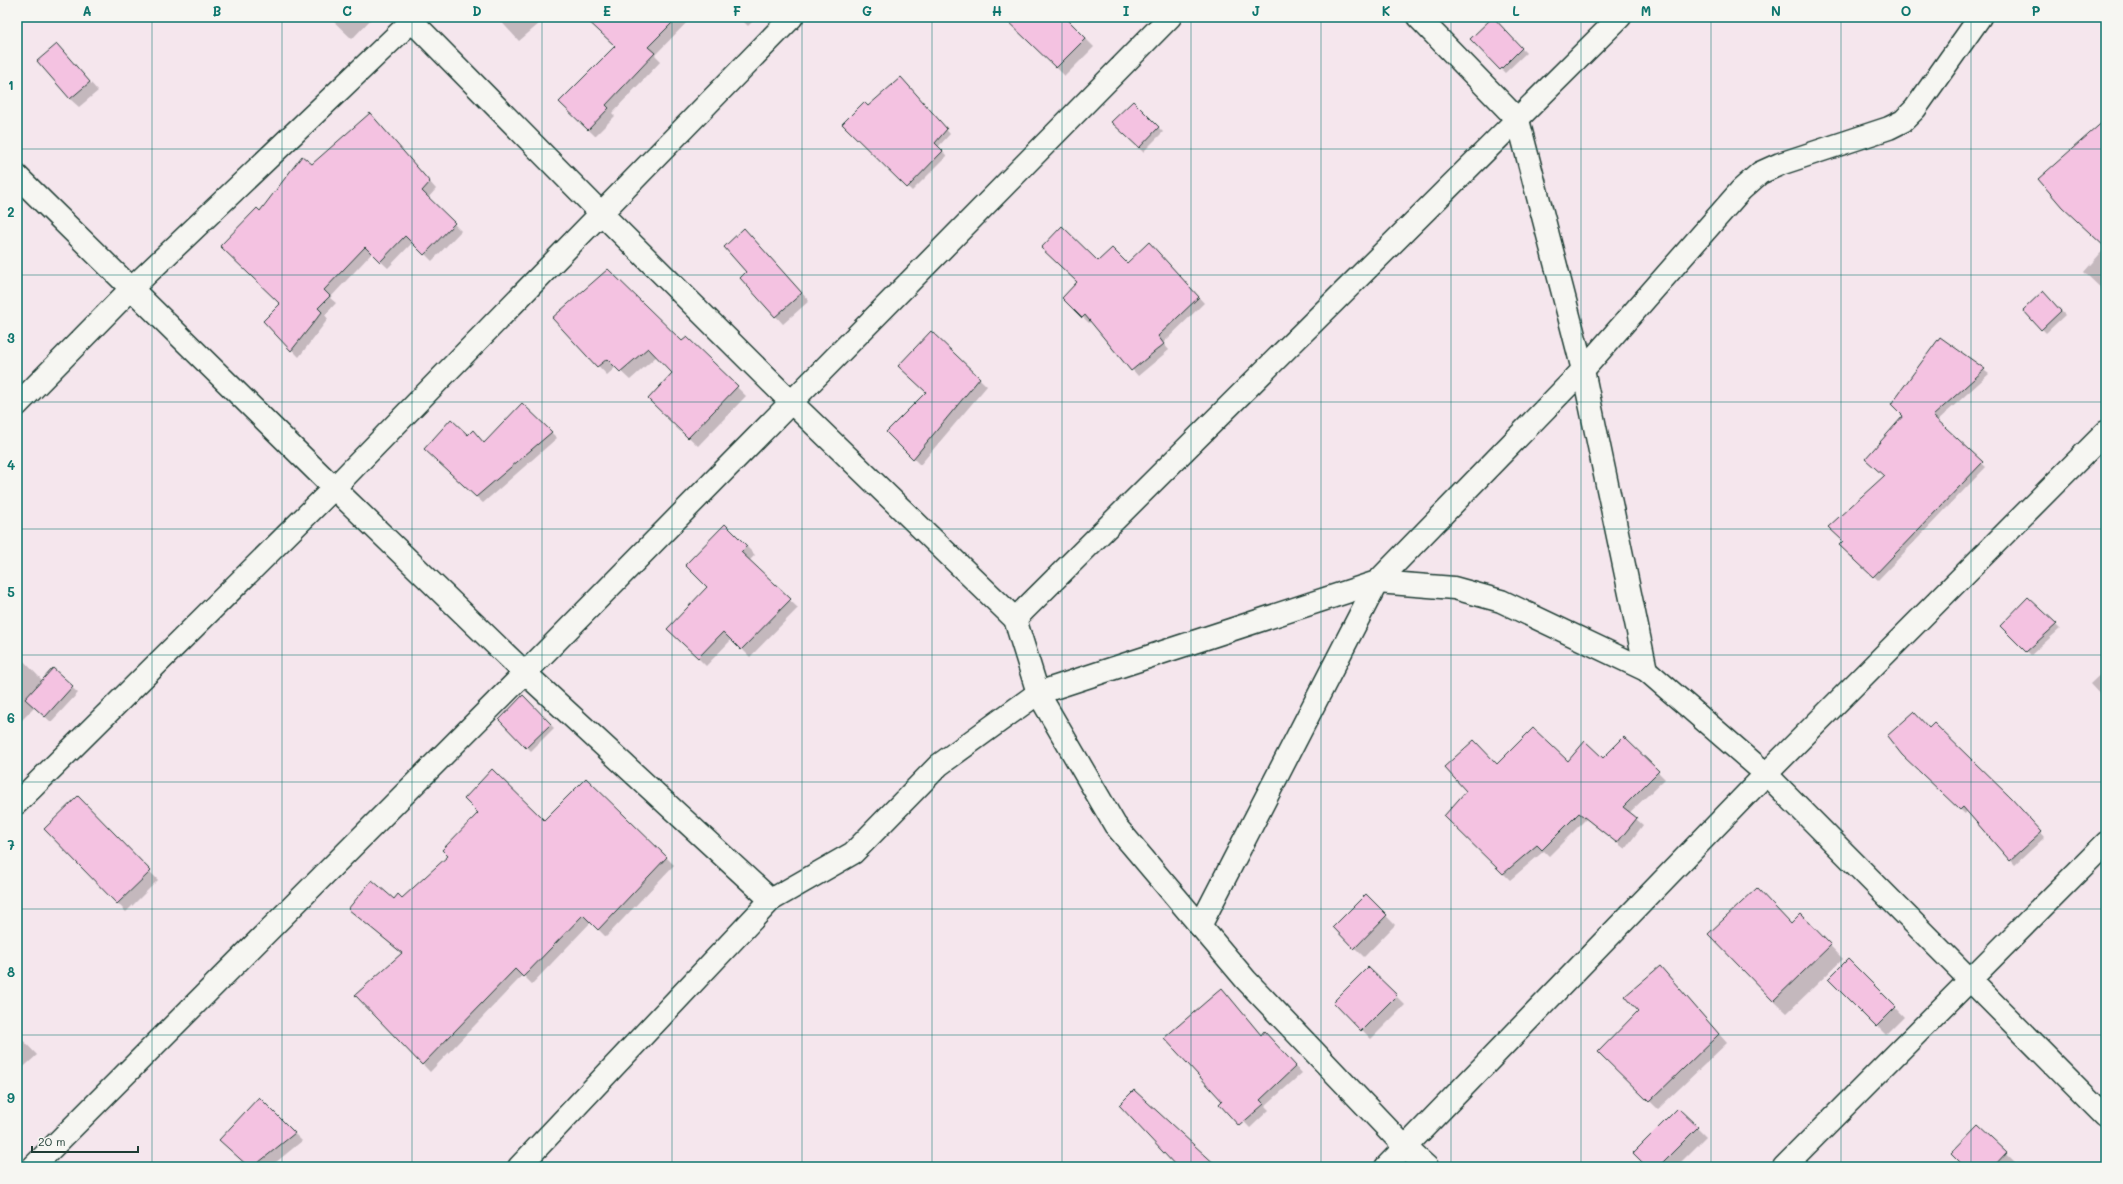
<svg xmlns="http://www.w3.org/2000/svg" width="2123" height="1184" viewBox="0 0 2123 1184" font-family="Mali,sans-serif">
  <rect width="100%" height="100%" fill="#f5e6ed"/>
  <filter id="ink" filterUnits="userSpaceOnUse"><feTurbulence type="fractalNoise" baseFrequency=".025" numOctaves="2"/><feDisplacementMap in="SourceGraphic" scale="8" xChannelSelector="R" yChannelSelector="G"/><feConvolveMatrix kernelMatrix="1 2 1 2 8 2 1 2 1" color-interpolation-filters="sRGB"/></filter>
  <g filter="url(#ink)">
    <!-- shadow -->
    <g fill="#0003">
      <polygon points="329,17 373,17 352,39"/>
      <polygon points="497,17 547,17 519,41"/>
      <polygon points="597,17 692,17 655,55 661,61 612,113 615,116 595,136 560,102 616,46"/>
      <polygon points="739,17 757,17 748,26"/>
      <polygon points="1005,17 1064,17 1094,47 1065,76"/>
      <polygon points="1493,19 1526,53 1505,73 1472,39"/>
      <polygon points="57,45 98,91 79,107 70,99"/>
      <polygon points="905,83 950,134 938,147 947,156 912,191 843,124"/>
      <polygon points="1133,102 1163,132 1143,152 1113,122"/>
      <polygon points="370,114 436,189 428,198 461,231 432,261 413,242 388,268 372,253 330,298 336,303 325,315 328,319 299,357 264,321 281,304 261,213 312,165"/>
      <polygon points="2106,120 2106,293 2084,272 2106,247"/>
      <polygon points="752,237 809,301 783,324 741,278 748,272"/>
      <polygon points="1155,250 1204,303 1163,343 1169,350 1138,376 1091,321 1089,323 1063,298 1098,262 1127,264"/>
      <polygon points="2043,292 2065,315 2046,333 2024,310"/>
      <polygon points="553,318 682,343 687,338 746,396 698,446 649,399 673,373 657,356 630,380 616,367 607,375"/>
      <polygon points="931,332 987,386 920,465 887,432 927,392"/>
      <polygon points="1941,338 1989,374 1937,421 1986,467 1878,580 1841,545 1885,476 1905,416"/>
      <polygon points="522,404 557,438 483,503 431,455 468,436 484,444"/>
      <polygon points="725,525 755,555 749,561 798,608 750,657 732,639 706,666 677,637 709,587"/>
      <polygon points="2028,598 2060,629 2031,655 2001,626"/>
      <polygon points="17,654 43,681 53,670 78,693 51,722 35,707 17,725"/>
      <polygon points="2106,669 2106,701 2090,684"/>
      <polygon points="523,697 554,728 531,751 500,720"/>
      <polygon points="1624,738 1665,779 1629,813 1643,825 1625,849 1586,819 1549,856 1544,851 1510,880 1445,816 1497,765 1604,759"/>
      <polygon points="1903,754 2015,804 2045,837 2015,865 1967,811 1965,814"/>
      <polygon points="586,779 674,865 606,937 591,922 532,984 523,975 430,1072 357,995 402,954 350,909 402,900 544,822"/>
      <polygon points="78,798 158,880 126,912 46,829"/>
      <polygon points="1366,895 1395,925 1364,957 1334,927"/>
      <polygon points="1791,925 1814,929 1843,959 1787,1013 1773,1000"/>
      <polygon points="1848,960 1904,1017 1886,1035 1830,979"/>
      <polygon points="1660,967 1727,1043 1658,1109 1599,1052 1639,1011"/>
      <polygon points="1368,968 1405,1005 1371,1039 1335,1002"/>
      <polygon points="17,1034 37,1055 17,1073"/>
      <polygon points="1261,1036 1270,1039 1302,1073 1265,1106 1269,1110 1250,1128 1165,1038"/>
      <polygon points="259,1099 302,1141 270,1167 249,1167"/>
      <polygon points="1678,1109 1706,1137 1676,1167 1649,1167"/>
      <polygon points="1978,1126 2015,1162 2011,1167 1966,1167"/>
    </g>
    <!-- building -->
    <g fill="#f4c2e1" stroke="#1f3d34">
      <polygon points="584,17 678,17 648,47 655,53 606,105 609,108 588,130 559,102 615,46"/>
      <polygon points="1003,17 1065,17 1086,38 1056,68"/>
      <polygon points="1493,17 1522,48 1500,70 1470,39"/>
      <polygon points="57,44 90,82 70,99 37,61"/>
      <polygon points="901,77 947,129 935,143 943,151 907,188 842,124 864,102 868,106"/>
      <polygon points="1133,101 1159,127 1139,148 1111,122"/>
      <polygon points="370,113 430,182 422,191 455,223 424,255 405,236 380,262 365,247 324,290 330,296 318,308 322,312 291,351 263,321 280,304 220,246 257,208 260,211 302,156 312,164"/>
      <polygon points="2106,119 2106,248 2062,207 2038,179"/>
      <polygon points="1062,226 1098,261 1112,248 1127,263 1149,242 1199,297 1158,336 1164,344 1131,371 1085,315 1082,318 1062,298 1077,282 1041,248"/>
      <polygon points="744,228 802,293 775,317 740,278 746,272 724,247"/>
      <polygon points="608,269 682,341 687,337 738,386 688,438 648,399 672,373 648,348 620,372 607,359 597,367 552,318"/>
      <polygon points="2043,291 2061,311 2041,330 2023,310"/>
      <polygon points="931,331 980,378 913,459 886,432 926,392 898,366"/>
      <polygon points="1940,337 1985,369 1933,416 1983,462 1873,577 1839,545 1843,541 1828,527 1884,476 1865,459 1903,416 1891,404"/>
      <polygon points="522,403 552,432 476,497 424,449 451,419 468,435 473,430 484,443"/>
      <polygon points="725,524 747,546 741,552 791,599 741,650 723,632 698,658 667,629 707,587 685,565"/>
      <polygon points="2028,597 2057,624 2026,652 2000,626"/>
      <polygon points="53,668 73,686 45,717 25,699"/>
      <polygon points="523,695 551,724 526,748 499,720"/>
      <polygon points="1914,712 1929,728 1934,723 2011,798 2042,832 2010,861 1963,807 1960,810 1902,755 1887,736"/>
      <polygon points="1533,728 1568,761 1585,741 1603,758 1624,737 1659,771 1623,807 1637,818 1617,843 1579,813 1542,850 1537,845 1503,874 1444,816 1466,791 1444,767 1474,740 1497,764"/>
      <polygon points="492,769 544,820 586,778 667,857 598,930 583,915 523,977 515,969 422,1065 355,995 402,953 348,909 372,880 394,899 398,894 402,898 448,856 442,850 478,813 464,799"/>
      <polygon points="78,796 151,871 117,904 44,829"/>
      <polygon points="1757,888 1791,924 1801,914 1831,945 1773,1001 1708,934"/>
      <polygon points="1366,894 1387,915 1354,949 1333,927"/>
      <polygon points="1848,959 1896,1007 1876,1027 1828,979"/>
      <polygon points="1660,966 1719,1034 1649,1102 1598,1052 1638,1011 1625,996"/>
      <polygon points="1368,967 1397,995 1361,1031 1333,1002"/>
      <polygon points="1222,988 1261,1035 1264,1031 1296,1066 1260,1100 1264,1104 1239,1126 1219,1104 1222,1101 1164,1038"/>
      <polygon points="1134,1090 1218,1167 1177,1167 1119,1105"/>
      <polygon points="259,1097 295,1133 253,1167 249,1167 219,1140"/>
      <polygon points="1678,1108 1698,1127 1658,1167 1647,1167 1633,1153"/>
      <polygon points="1978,1125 2007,1152 1993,1167 1965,1167 1951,1153"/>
    </g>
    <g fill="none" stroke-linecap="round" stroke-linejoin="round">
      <!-- street casing -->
      <g stroke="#1f3d34" stroke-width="25">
        <g id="street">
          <polyline points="408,17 601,213 790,401 1015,619 1038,693 1115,825 1246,980 1405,1147 1427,1167"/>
          <polyline points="1418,17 1518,120 1583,370 1646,670"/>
          <polyline points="17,176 334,488 525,673 771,900"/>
          <polyline points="17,405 131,289 416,17"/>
          <polyline points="1015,619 1620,17"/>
          <polyline points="17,803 334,488 792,17"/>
          <polyline points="1200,926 1377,582 1583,370 1741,190 1760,173 1780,164 1889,128 1903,121 1915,109 1980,17"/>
          <polyline points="33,1167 525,673 1170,17"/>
          <polyline points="519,1167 771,900 853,853 939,765 1038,693 1377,582 1454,588 1501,601 1646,670 1766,774 2106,1117"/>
          <polyline points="1386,1167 1766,774 2106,432"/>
          <polyline points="1784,1167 2106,843"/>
        </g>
      </g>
      <!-- street -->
      <use href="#street" stroke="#f6f6f2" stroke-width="22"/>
    </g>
  </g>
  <!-- grid -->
  <path fill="none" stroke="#0f766e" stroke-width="1" stroke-opacity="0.55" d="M152,17V1167M282,17V1167M412,17V1167M542,17V1167M672,17V1167M802,17V1167M932,17V1167M1062,17V1167M1191,17V1167M1321,17V1167M1451,17V1167M1581,17V1167M1711,17V1167M1841,17V1167M1971,17V1167M17,149H2106M17,275H2106M17,402H2106M17,529H2106M17,655H2106M17,782H2106M17,909H2106M17,1035H2106"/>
  <!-- margin -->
  <rect width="2123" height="1184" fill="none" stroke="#f6f6f2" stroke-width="44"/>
  <!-- scale -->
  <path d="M32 1146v6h106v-6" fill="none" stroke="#1f3d34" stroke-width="2"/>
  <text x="38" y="1146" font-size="12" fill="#1f3d34" stroke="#f6f6f2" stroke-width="3" paint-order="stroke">20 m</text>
  <rect x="22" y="22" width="2079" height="1140" fill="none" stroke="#0f766e" stroke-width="1.5"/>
  <g font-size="13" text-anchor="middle" font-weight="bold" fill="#0f766e">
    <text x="87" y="16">A</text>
    <text x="217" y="16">B</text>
    <text x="347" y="16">C</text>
    <text x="477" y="16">D</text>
    <text x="607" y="16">E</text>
    <text x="737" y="16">F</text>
    <text x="867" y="16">G</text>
    <text x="997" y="16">H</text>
    <text x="1126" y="16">I</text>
    <text x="1256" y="16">J</text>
    <text x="1386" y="16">K</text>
    <text x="1516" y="16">L</text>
    <text x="1646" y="16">M</text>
    <text x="1776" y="16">N</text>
    <text x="1906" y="16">O</text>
    <text x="2036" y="16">P</text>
    <text x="11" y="90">1</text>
    <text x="11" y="217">2</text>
    <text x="11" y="343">3</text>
    <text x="11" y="470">4</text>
    <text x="11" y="597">5</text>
    <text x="11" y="723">6</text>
    <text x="11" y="850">7</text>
    <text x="11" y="977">8</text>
    <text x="11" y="1103">9</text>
  </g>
</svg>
